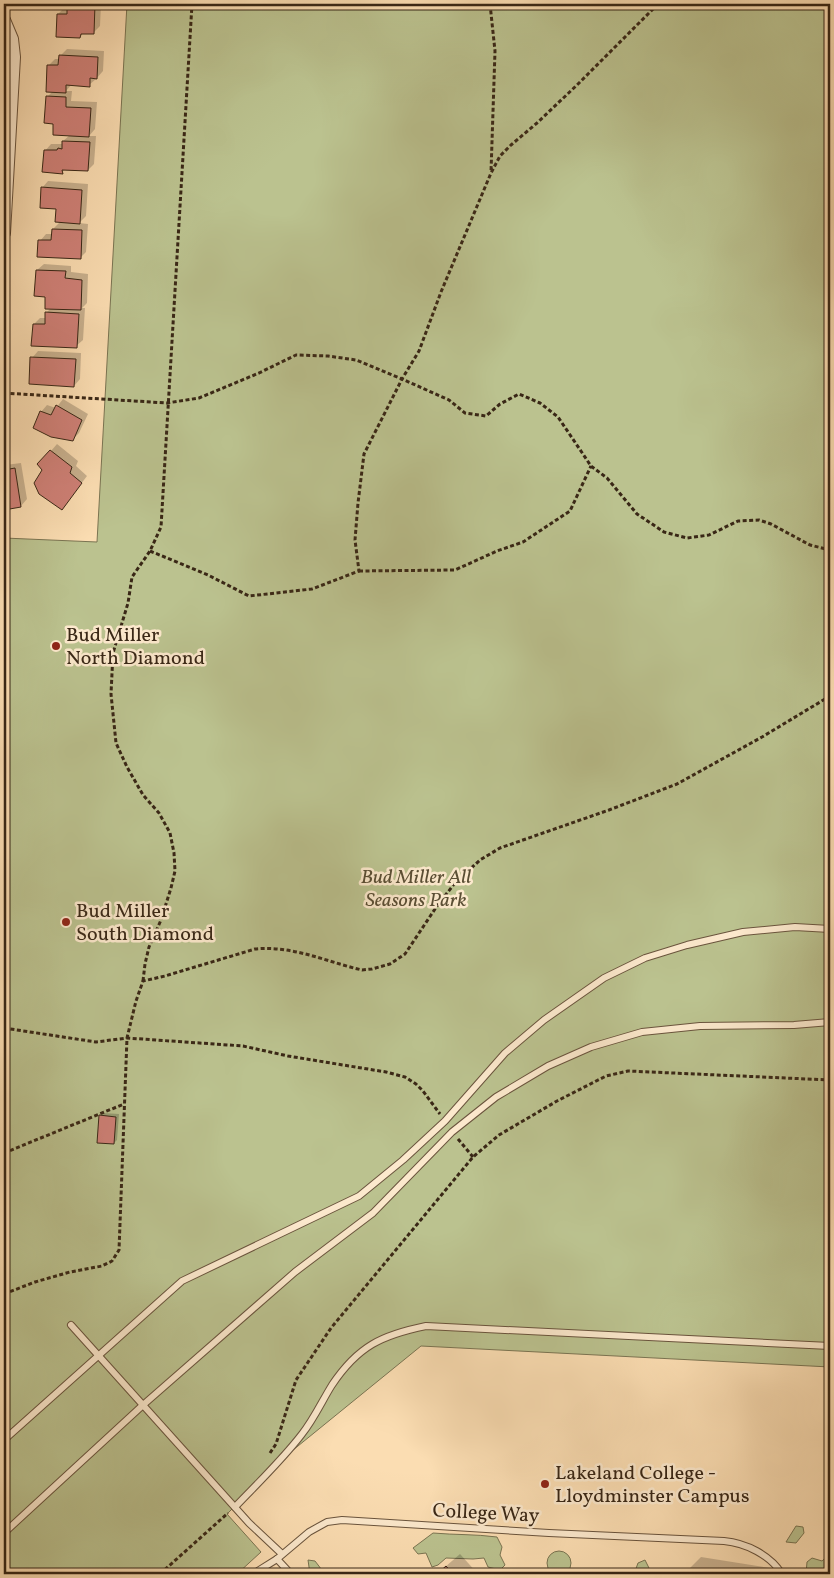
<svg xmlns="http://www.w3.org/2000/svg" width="834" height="1578" viewBox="0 0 834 1578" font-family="Vollkorn,serif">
  <rect width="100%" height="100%" fill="#fbddb2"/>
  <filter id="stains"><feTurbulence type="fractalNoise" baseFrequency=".004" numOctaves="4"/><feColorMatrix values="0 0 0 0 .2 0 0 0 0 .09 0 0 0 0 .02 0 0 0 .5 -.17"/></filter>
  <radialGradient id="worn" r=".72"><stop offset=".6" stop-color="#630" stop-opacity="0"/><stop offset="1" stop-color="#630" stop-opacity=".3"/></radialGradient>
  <!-- green -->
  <g fill="#bbc28f" stroke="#7a7452">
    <polygon points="127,4 830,4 830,1367 421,1346 282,1459 227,1514 261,1552 237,1574 4,1574 4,538 97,542"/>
    <polygon points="796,1526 803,1527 804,1533 796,1543 786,1542"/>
    <path d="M433,1533C455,1535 475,1534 497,1537L502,1547L500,1555L505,1565L500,1570L488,1567L484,1558L473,1559L446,1558L438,1565L432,1567L426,1553L418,1554L413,1548Z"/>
    <circle cx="559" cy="1563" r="12"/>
    <polygon points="830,1554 830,1574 806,1574 807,1562 812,1558 822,1561"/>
    <polygon points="308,1560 315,1561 325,1574 310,1574"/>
    <polygon points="645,1560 649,1568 650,1574 634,1574 638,1563"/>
  </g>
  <!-- shadow -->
  <g fill="#0003">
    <polygon points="68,4 101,4 100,26 93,33 84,32 80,37 58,14 64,8 68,8"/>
    <polygon points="67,49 104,51 103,71 96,79 89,85 72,84 66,91 72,91 71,101 97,102 95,129 89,136 96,136 94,164 88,170 66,169 62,172 45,151 51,144 63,144 63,141 70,135 55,122 47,97 53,91 48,66 55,59 60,59 60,56"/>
    <polygon points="48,181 88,184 86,216 79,223 88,224 86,252 80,258 40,241 46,234 53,234 53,229 61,221 57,207 42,188"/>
    <polygon points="44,264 71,266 71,272 88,274 87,303 82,308 85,308 83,340 76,346 34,324 40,318 46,318 46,313 51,308 37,270"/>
    <polygon points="38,351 81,353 80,379 74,386 32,358"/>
    <polygon points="63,399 88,414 79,433 73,439 41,412 47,405 56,408"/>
    <polygon points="57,444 78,461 76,466 87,476 62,509 44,470 51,451"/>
    <polygon points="4,458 5,465 21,463 27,499 21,506 4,509"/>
    <polygon points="103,1113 119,1114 117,1140 114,1143 101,1116"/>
    <polygon points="460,1554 478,1574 437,1574"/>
    <polygon points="701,1557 789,1571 789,1574 686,1574 688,1570"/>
  </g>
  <!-- building -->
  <g fill="#cf8077" stroke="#392716">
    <polygon points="35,4 57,4 57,6 35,5"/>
    <polygon points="67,4 95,4 94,34 81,34 80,38 56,37 57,14 67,14"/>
    <polygon points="59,55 98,57 97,79 90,78 90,87 66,85 66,93 46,92 47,65 58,65"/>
    <polygon points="46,96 66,97 66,107 91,108 89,137 53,135 53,124 44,123"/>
    <polygon points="62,141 90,142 88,171 62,170 63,174 42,172 44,150 57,150 58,148 62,149"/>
    <polygon points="41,187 82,190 80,224 55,222 56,209 40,208"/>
    <polygon points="52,229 82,230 81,259 37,257 38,240 51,240"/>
    <polygon points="36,270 66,271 65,278 82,280 81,310 45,309 45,297 34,296"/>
    <polygon points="45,312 79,314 77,348 31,346 33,324 45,324"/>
    <polygon points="30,357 76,359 74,387 29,384"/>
    <polygon points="56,405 82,420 73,441 51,437 33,428 40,411 51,415"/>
    <polygon points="50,450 72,467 70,473 82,483 62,510 39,494 34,483 42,470 37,464"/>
    <polygon points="15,468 21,507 4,510 4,470"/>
    <polygon points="99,1115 116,1117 114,1144 97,1143"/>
    <polygon points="446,1566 453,1574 437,1574"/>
    <polygon points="687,1569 719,1574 685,1574"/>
  </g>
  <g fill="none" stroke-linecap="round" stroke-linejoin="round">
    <!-- lane casing -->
    <g stroke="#6a543d" stroke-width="8">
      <g id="lane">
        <polyline points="71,1325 249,1523 282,1554"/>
        <polyline points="4,1440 182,1281 359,1196 403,1160 445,1121 505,1053 544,1020 604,978 645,958 687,945 743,932 795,927 830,929"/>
        <path d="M235,1507C257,1484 283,1459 302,1434C314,1419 322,1401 332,1385C358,1346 382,1335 426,1326L830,1346"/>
        <polyline points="4,1533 143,1405 295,1272 373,1213 452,1132 496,1097 548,1066 591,1047 642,1032 700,1026 794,1025 830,1022"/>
        <polyline points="277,1559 291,1574"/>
        <path d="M253,1574L277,1559L309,1532L327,1522L342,1520L549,1533L724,1541C746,1543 770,1555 782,1574"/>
      </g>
    </g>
    <!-- street casing -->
    <g stroke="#6a543d" stroke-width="14">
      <polyline id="street" points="4,20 12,39 14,57 4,233"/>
    </g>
    <!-- path -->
    <g stroke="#392716" stroke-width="3" stroke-dasharray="4 2.5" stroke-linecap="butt">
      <polyline points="490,4 495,51 491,172"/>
      <polyline points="4,393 167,403 199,398 259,373 296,355 328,356 356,360 402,379 449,400 465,413 486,416 500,404 519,394 540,403 558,417 591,466 607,478 637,514 664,532 687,538 709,535 738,521 759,520 771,524 810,545 830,550"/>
      <polyline points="150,551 208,575 249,596 312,589 359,571 355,540 358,503 364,454 402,379 419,351 441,292 491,173 500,156 511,145 537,123 577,85 658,4"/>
      <polyline points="359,571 455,570 497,551 523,542 570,511 591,466"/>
      <polyline points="143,981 145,964 149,947 161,920 171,888 175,871 174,853 170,833 159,813 143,795 127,767 116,743 111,694 113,653 128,603 132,577 150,551 161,527 192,4"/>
      <polyline points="4,1028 96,1042 127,1038 243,1046 288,1056 386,1072 405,1077 416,1084 423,1091 440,1114"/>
      <polyline points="458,1139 473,1157"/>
      <polyline points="4,1153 124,1104"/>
      <path d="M4,1294L35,1282L70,1272L102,1266L112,1261L119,1250L127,1038L136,1001L143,981L165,976L255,949C292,945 327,962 362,970L372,969L390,964L405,954L437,906L455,883L480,860L500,848L609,810L677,784L762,737L830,696"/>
      <polyline points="270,1453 276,1444 296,1380 331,1328 473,1157 499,1135 557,1101 606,1076 628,1071 830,1080"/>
      <polyline points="160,1574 228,1513"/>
    </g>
    <!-- lane -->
    <use href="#lane" stroke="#fce9cd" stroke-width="6"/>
    <!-- street -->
    <use href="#street" stroke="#fce9cd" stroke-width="12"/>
  </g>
  <!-- markers -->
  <g fill="#8f2418" stroke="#fce9cd" stroke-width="2">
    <circle cx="56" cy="646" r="5"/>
    <circle cx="66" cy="922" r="5"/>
    <circle cx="545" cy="1484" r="5"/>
  </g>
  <g text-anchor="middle" stroke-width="5" stroke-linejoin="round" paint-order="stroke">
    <!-- poi labels -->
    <g font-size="20" fill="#392716" stroke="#fce9cd" text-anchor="start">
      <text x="66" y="641">Bud Miller<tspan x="66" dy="23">North Diamond</tspan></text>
      <text x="76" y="917">Bud Miller<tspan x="76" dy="23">South Diamond</tspan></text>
      <text x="555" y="1479">Lakeland College -<tspan x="555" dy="23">Lloydminster Campus</tspan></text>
    </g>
    <!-- park labels -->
    <g font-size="20" font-style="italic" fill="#5a4e34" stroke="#fce9cd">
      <text x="416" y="883">Bud Miller All<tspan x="416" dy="23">Seasons Park</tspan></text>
    </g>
    <!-- street labels -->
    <g font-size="20" fill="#392716" stroke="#fce9cd">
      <text transform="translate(486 1512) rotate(3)" y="7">College Way</text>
    </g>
  </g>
  <!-- margin -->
  <rect width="834" height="1578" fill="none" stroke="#fbddb2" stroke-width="20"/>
  <rect x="5" y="5" width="824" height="1568" fill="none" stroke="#392716" stroke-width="2.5"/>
  <rect x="10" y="10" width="814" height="1558" fill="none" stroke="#392716"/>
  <rect width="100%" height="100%" filter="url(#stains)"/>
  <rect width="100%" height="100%" fill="url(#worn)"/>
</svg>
